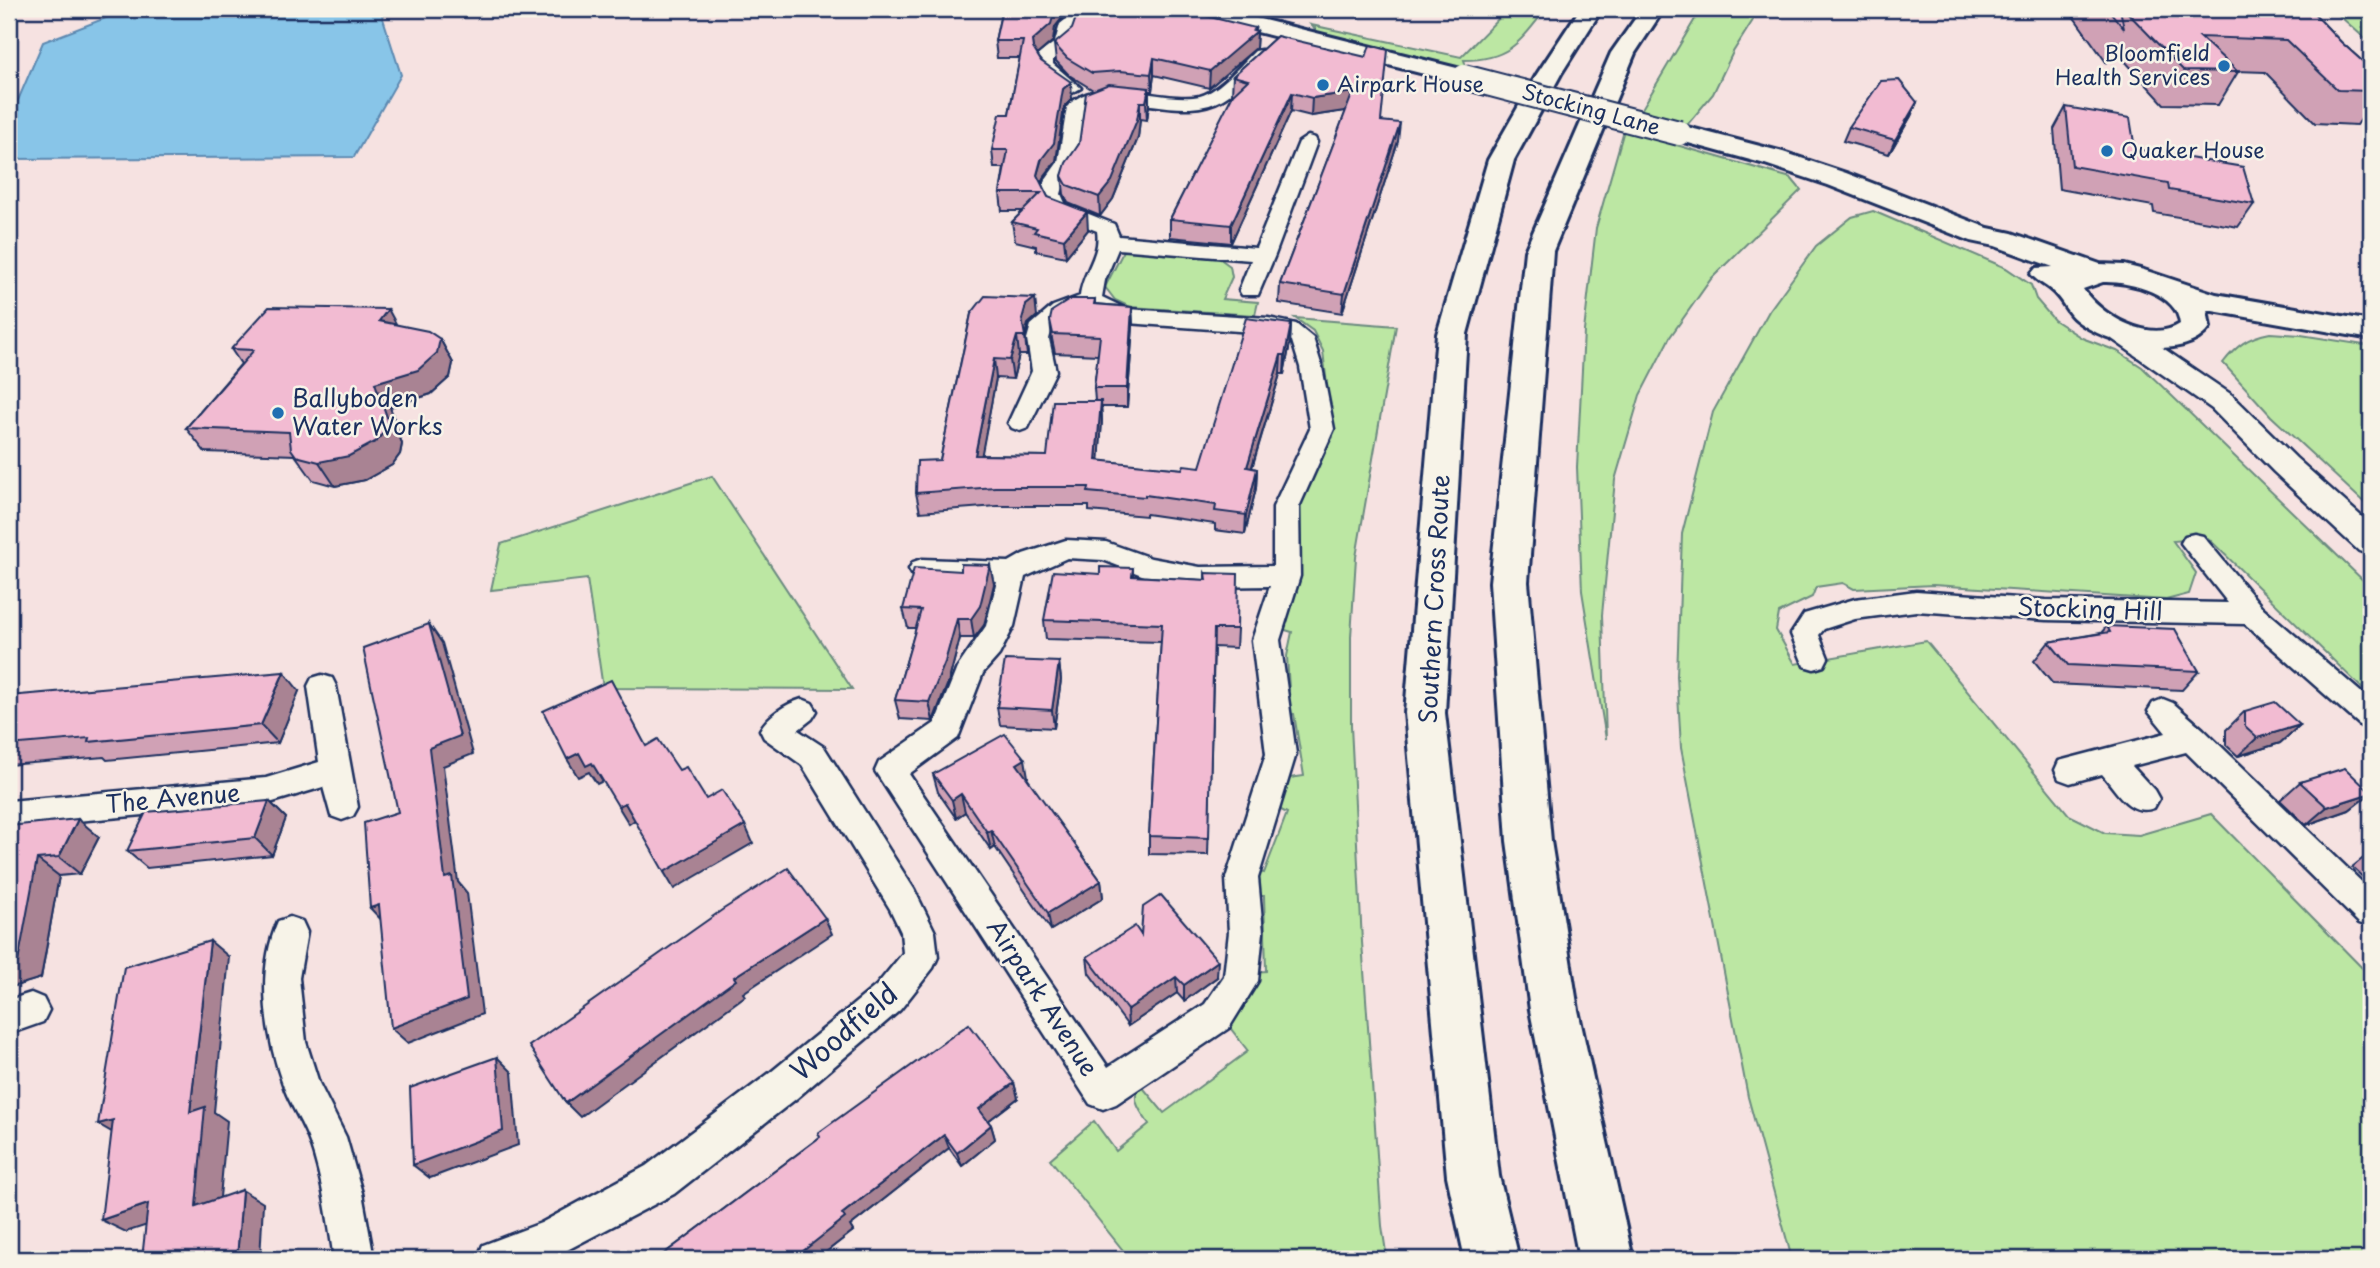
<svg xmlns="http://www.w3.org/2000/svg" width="2380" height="1268" viewBox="0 0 2380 1268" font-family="'Playpen Sans',sans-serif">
  <rect width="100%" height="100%" fill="#f6e2e1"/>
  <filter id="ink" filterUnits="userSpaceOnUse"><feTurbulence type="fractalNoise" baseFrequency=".0143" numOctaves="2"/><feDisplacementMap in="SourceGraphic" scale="14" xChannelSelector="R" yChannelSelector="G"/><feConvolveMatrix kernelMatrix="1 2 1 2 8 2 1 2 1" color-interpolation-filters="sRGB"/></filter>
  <g filter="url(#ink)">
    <!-- green -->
    <g fill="#bce7a3" stroke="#6c8b80" stroke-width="2">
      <path d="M1508,9H1546C1520,42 1509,60 1464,60L1467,69L1320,34L1311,25L1461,57Z"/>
      <polygon points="1701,9 1760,9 1733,52 1713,94 1688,124 1640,112"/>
      <polygon points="2332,9 2371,9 2371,44"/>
      <polygon points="1624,130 1791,178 1801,190 1711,279 1670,337 1640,395 1615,480 1602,615 1606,739 1582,591 1577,467 1584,331 1596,228"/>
      <polygon points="1873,211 2006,268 2031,285 2036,299 2054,320 2082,338 2117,351 2142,367 2371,588 2371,697 2208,538 2173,541 2196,573 2189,594 2166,600 1933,585 1854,589 1843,583 1816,587 1812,597 1779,613 1776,630 1795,664 1926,641 2069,815 2105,833 2139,835 2211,814 2371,977 2371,1259 1792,1259 1748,1097 1681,748 1677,676 1682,534 1713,412 1769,311 1816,246 1852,217"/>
      <polygon points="1144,250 1219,258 1230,266 1232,277 1222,299 1258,302 1255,315 1130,307 1115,300 1105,287 1121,256 1124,251"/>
      <path d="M1295,318L1396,326L1356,557L1351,637V726L1362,942L1382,1226L1387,1259H1130L1050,1159L1094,1121L1116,1151L1149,1124C1140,1111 1130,1099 1140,1084L1164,1113L1248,1051L1228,1025L1251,972L1266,971L1264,896H1249L1251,870L1264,873L1287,813L1275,807L1274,803L1290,778L1304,776L1294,714H1284L1279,692L1289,690L1287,656L1292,632L1282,629L1292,506L1333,437L1323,351L1313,331Z"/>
      <path d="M2270,333L2301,335L2371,346V509L2271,416L2223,363C2236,346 2248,337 2270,333Z"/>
      <polygon points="712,476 852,689 603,688 587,579 491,590 501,544"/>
    </g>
    <!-- water -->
    <polygon fill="#88c5e8" stroke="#5c89b1" stroke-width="2" points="129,9 380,9 401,75 354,157 9,159 9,121 43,42"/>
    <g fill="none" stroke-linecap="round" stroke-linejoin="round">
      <!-- minor casing -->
      <g stroke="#1b2f5e" stroke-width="5">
        <g id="minor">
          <polygon points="1079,9 1097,9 1077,25 1071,44 1053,60 1053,64 1081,88 1072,93 1066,92 1035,65 1039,54 1055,42 1060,24"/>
          <path d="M1261,50L1267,51L1270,55L1267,59C1253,72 1240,89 1223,99C1182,123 1130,89 1085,110L1078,162L1065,180L1061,194L1066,205L1114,224L1119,236L1256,248L1299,142L1308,136L1315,138L1317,142L1275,255L1258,295H1242L1239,290L1251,260L1118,249L1105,280L1102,297L1127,309L1268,318L1296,324L1313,338L1322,367L1334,429L1299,507L1300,576L1280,640L1296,754L1258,878L1263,932L1258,981L1229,1028L1116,1104L1103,1109L1090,1104L875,771L879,762L935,723L957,668L986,626L997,581L922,579L913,576L909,569L913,562L922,559L1009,562L1023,554L1066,540L1106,542L1151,558L1200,567L1273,566V507L1310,429L1300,367L1292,341L1281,334L1127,323L1106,318L1089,308L1069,316L1052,328L1049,339L1056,371L1028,428L1020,431L1012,428L1008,423L1032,371L1027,339L1031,325L1053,306L1080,296C1082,272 1101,256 1097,231L1051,213L1041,194L1045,180L1058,162L1067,107C1096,72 1163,104 1200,96C1221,90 1239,66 1255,51ZM1067,558L1103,560L1147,577L1200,587L1270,586L1252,640L1266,754L1226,878L1229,932L1224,976L1205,1004L1108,1067L909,774L958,738L983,673L999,655L1014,626L1025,577Z"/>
          <polygon points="2194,534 2203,536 2262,607 2371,701 2371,730 2361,726 2245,624 2046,620 1916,611 1855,619 1824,629 1819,635 1828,658 1824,666 1814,669 1804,666 1791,634 1804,614 1855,599 1916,591 2046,600 2228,603 2181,543 2185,536"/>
          <polygon points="322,675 332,678 336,686 358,807 353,816 342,820 331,816 323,787 266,804 9,827 9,801 266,778 319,762 308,686 312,678"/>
          <path d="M802,699L812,703L817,711L812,719L798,730L824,747L914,889L935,932L938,957L933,968L900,1010L797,1098L674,1194L550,1259H477L483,1245L541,1223L646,1166L771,1072L876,986L903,953L901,932L890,909L802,765L764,738L760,730C768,715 786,704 802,699Z"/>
          <path d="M2163,699L2173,703L2203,729L2371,891V927L2359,923L2186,752L2132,766L2154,790L2159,799L2154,808C2129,817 2117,791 2102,774L2070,783L2059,779L2055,770L2059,761L2166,733L2148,711L2153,703Z"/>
          <path d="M290,917L302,921L307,932L299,978L306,1042L319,1083L346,1137L362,1193L374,1259H334C328,1220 323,1181 310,1143C304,1125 292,1108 285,1090C266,1039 255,973 278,921Z"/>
          <polygon points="31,993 43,998 49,1010 43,1022 9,1034 9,1000"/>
        </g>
      </g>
      <!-- tertiary casing -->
      <g stroke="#1b2f5e" stroke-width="5">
        <polygon id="tertiary" points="2122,325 2132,327 2232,395 2296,458 2371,525 2371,555 2359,551 2274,472 2212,409 2112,339 2108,333 2112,327"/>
      </g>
      <!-- secondary casing -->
      <g stroke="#1b2f5e" stroke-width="6">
        <g id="secondary">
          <polygon points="1183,9 1220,9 1473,72 1476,77 1473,82 1464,84 1186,14"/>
          <path d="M1679,125L1783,152L1846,173L1988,228L2012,233L2100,264L2124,265L2144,270L2216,294L2371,321V339L2207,310L2210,327C2184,365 2106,344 2076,320C2067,313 2064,303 2056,295C2049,286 2038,283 2031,274L2036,268L2053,267L1995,246L1971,241L1828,185L1765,164L1670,138L1666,133L1670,128ZM2103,282C2128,281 2178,293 2180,324C2150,344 2100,315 2083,289Z"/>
        </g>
      </g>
      <!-- motorway casing -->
      <g stroke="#1b2f5e" stroke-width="6">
        <g id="motorway">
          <polygon points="1580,9 1602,9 1561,74 1514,160 1467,334 1445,713 1499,1176 1519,1259 1465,1259 1447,1176 1405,713 1437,334 1488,160 1537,74"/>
          <polygon points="1642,9 1664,9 1635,53 1553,251 1528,582 1551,841 1578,1010 1633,1259 1579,1259 1530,1010 1507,841 1490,582 1525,251 1611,53"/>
        </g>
      </g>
      <!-- minor -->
      <use href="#minor" fill="#f7f3e8" fill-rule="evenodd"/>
      <!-- tertiary -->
      <use href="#tertiary" fill="#f7f3e8" fill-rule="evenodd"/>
      <!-- secondary -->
      <use href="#secondary" fill="#f7f3e8" fill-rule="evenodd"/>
      <!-- motorway -->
      <use href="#motorway" fill="#f7f3e8" fill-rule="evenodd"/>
      <!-- secondary-bridge casing -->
      <g stroke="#1b2f5e" stroke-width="28" stroke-linecap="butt">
        <polyline id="secondary-bridge" points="1464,77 1679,133"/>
      </g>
      <!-- secondary-bridge -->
      <use href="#secondary-bridge" stroke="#f7f3e8" stroke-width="24"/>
    </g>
    <!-- wall -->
    <g fill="#d0a1b5" stroke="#1b2f5e" stroke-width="2">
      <polygon points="1002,9 1075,9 1063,17 1055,27 1053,41 1037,55 1072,99 1064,107 1056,161 1043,178 1041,184 1048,197 1088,230 1066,257 1036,251 1036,246 1015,241 1012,222 1023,211 1002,211 1000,193 1004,168 994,168 992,150 1009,114 1020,58 997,58 995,41"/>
      <polygon points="2068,9 2310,9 2341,42 2371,69 2371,105 2357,125 2315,123 2265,72 2237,71 2238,72 2218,105 2164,104 2113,48 2106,62"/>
      <polygon points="1205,16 1257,31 1256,48 1209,88 1154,75 1152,91 1149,91 1149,105 1147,120 1140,119 1138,138 1113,199 1100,216 1068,203 1064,194 1062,176 1079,144 1093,90 1069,75 1056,61 1054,44"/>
      <polygon points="1277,36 1381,121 1398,141 1342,313 1279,303 1280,284 1346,111 1311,116 1291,111 1231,243 1170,237 1170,219 1234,94 1232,94 1233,76"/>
      <polygon points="1917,102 1911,116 1889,154 1843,141 1849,127"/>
      <polygon points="2066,107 2135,149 2254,204 2238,227 2154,213 2153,206 2059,189 2054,129"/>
      <polygon points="1095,299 1095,304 1132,307 1133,326 1127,407 1101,407 1102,420 1099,461 1182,469 1200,467 1291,324 1290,343 1284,374 1280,374 1252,468 1257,469 1256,488 1245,534 1215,530 1215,524 1146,514 1146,516 1089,511 1089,506 997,506 920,512 916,493 940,460 971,314 1037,316 1028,324 1025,337 1027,355 1019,355 1013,379 996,378 981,455 1047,456 1095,401 1094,388 1098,355 1055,353 1052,339 1050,320"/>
      <polygon points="396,325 440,339 453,363 450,377 431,394 390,407 402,444 400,454 392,465 365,480 335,486 313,480 295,455 205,452 186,428 241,364 231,349"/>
      <polygon points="1133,568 1133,576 1205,580 1205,573 1237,629 1236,648 1214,647 1208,855 1149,854 1149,836 1161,642 1046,639 1044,620 1100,574"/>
      <polygon points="994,584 984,625 974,638 960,638 949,680 933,721 900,719 895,700 916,628 908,628 903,609"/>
      <polygon points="2107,626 2199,671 2182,690 2053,684 2034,661 2049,642 2101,633"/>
      <polygon points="1059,662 1061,680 1054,728 1000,725 997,707"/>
      <polygon points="299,691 278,743 107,760 104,757 9,765 9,696"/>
      <polygon points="2245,711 2300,725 2280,743 2238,756 2226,745 2226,730"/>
      <polygon points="933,774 1028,777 1026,778 1101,881 1103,898 1051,930 995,847 991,850 965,812 956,818 938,792"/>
      <polygon points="2300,782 2371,793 2349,810 2306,825 2280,800"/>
      <polygon points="269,801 286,818 272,855 147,868 127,851"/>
      <polygon points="9,826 99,837 80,874 59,876 41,978 9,988"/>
      <polygon points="2371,852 2371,885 2352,867"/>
      <polygon points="1141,935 1217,977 1184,1001 1177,993 1128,1026 1089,973 1087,957"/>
      <polygon points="1014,1083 1018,1098 988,1121 991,1125 995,1139 962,1166 949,1148 850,1226 853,1231 817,1259 657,1259 820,1137"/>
    </g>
    <!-- shaded-wall -->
    <g fill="#a98393" stroke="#1b2f5e" stroke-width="2">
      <polygon points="1055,9 1075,9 1063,17 1055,27 1053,41 1033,58 1032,41"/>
      <polygon points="1255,28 1255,33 1257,31 1256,48 1209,88 1210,71"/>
      <polygon points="1154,58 1154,75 1152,91 1151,74"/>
      <polygon points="1071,82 1072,99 1064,107 1056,161 1043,178 1038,193 1037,175 1063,89"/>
      <polygon points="1149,88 1149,105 1147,120 1146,102"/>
      <polygon points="1353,92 1351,110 1311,116 1312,98"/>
      <polygon points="1292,93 1291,111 1231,243 1231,225"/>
      <polygon points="1140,102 1140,119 1138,138 1113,199 1100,216 1099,197"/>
      <polygon points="1917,102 1911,116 1889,154 1895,140"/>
      <polygon points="1400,123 1398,141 1342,313 1344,294"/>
      <polygon points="1087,212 1088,230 1066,257 1064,239"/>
      <polygon points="1035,298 1037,316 1028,324 1024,338 1022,319 1026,305"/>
      <polygon points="1132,307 1133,326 1127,407 1127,388"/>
      <polygon points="388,309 401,333 379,321"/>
      <polygon points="1291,324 1290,343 1284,374 1285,355"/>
      <polygon points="1017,336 1019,355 1013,379 1010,360"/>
      <polygon points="440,339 453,363 450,377 431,394 390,407 402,444 400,454 392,465 365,480 335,486 319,462 375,383"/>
      <polygon points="1281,355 1280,374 1246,486 1247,467"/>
      <polygon points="994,359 996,378 978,474 975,455"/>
      <polygon points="1101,401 1102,420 1098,479 1096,460"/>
      <polygon points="1257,469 1256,488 1245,534 1246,515"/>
      <polygon points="990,565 994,584 984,625 974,638 971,619"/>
      <polygon points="957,619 960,638 949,680 933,721 929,702"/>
      <polygon points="429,624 442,643 473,754 443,766 458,882 467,893 482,1014 408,1043 391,1028 429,748"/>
      <polygon points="1059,662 1061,680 1054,728 1052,710"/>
      <polygon points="284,672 299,691 278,743 261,725"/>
      <polygon points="2300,725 2280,743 2238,756 2257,738"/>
      <polygon points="579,753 592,763 603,781 597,784 589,772 578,777 567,759"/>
      <polygon points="1025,759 1028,777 1020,782 1017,764"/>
      <polygon points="2371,793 2349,810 2306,825 2327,807"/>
      <polygon points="961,794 965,812 956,818 952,800"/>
      <polygon points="269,801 286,818 272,855 255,838"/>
      <polygon points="625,803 635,820 629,824 618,806"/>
      <polygon points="78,819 99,837 80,874 59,857"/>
      <polygon points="745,825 753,843 674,889 664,872"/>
      <polygon points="991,830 995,847 991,850 987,832"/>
      <polygon points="37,859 59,876 41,978 9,988 9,965"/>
      <polygon points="1101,881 1103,898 1051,930 1048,913"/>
      <polygon points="379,905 386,925 370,908"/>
      <polygon points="825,918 832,934 743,993 745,996 580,1117 566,1103 734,977"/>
      <polygon points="210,941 229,957 214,1112 227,1121 218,1219 196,1206 190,1112"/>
      <polygon points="1218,961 1217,977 1184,1001 1184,985"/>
      <polygon points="1176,977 1177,993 1128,1026 1127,1010"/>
      <polygon points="497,1057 512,1072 518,1145 430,1178 413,1165"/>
      <polygon points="1014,1083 1018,1098 984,1124 979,1109"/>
      <polygon points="113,1120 122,1138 98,1124"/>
      <polygon points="991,1125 995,1139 962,1166 957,1153"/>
      <polygon points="944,1135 949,1148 850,1226 853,1231 817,1259 793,1259 842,1214"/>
      <polygon points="242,1190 263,1203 260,1259 237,1259"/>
      <polygon points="148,1204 172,1217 126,1232 101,1220"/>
    </g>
    <!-- building -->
    <g fill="#f2bbd2" stroke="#1b2f5e" stroke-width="2">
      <polygon points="1002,9 1055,9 1051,24 1032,41 1033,48 1041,61 1071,82 1063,89 1054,143 1041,160 1037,175 1048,197 1087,212 1064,239 1034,232 1037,228 1012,222 1041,193 1000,193 1008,150 992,150 1000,114 1009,114 1023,41 995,41"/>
      <polygon points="1079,9 1156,9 1163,10 1164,9 1189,9 1205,13 1202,15 1255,28 1253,30 1257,31 1210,71 1154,58 1151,74 1120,71 1092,73 1067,58 1054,44 1072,29"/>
      <polygon points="2108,9 2120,9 2124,29"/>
      <polygon points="2124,9 2310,9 2341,42 2371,69 2371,81 2370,81 2371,82 2371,91 2338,90 2286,40 2200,37 2238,72 2184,71"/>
      <polygon points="1277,36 1366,57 1370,45 1388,50 1381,121 1400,123 1344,294 1280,284 1353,92 1312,98 1292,93 1231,225 1170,219 1233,94 1248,80 1233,76"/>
      <polygon points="1899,80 1917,102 1895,140 1849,127 1881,81"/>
      <polygon points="1109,84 1149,88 1146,102 1140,102 1137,120 1112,181 1099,197 1067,185 1062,176 1066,163 1079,144 1086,93"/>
      <polygon points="2066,107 2130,118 2135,149 2243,167 2254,204 2169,190 2168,183 2072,166"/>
      <polygon points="985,296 1035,298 1026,305 1022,319 1025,336 1017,336 1010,360 994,359 975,455 1047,456 1053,401 1101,401 1096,460 1182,469 1184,465 1200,467 1246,318 1291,324 1285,355 1281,355 1247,467 1257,469 1246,515 1215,511 1216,505 1145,495 1145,497 1088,492 1089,487 995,487 916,493 917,461 940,460 971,314"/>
      <polygon points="1071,299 1095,299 1094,304 1132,307 1127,388 1094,388 1100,336 1053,334 1050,320 1052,311"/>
      <polygon points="269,307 388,309 379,321 428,331 440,339 437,353 418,370 375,383 388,420 385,430 377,441 349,456 319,462 296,456 291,449 289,432 186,428 254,350 231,349"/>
      <polygon points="961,564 990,565 980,606 971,619 957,619 945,662 929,702 895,700 921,610 903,609 914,568 961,571"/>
      <polygon points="1100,567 1133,568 1132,576 1206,580 1205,573 1238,574 1237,629 1214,629 1209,838 1149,836 1162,624 1044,620 1053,571 1100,574"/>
      <polygon points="429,624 460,736 429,748 445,878 452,876 467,999 391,1028 379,905 370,908 364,823 398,812 363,648"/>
      <polygon points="2107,626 2175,629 2199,671 2068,665 2049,642 2110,632"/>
      <polygon points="1005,660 1059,662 1052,710 997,707"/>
      <polygon points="284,672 261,725 88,742 89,738 9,745 9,696"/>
      <polygon points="611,680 646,746 658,739 679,770 686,767 706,799 722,790 745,825 664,872 625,803 618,806 592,763 586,766 579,753 567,759 543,711"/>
      <polygon points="2275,702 2300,725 2257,738 2245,727 2245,711"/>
      <polygon points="1005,734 1025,759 1017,764 1101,881 1048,913 991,830 987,832 961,794 952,800 933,774"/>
      <polygon points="2345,768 2371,793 2327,807 2300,782"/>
      <polygon points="269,801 255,838 127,851 146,812"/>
      <polygon points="78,819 59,857 37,859 18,962 9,965 9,826"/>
      <polygon points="788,868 825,918 734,977 736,980 566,1103 529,1046 722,910"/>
      <polygon points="1161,895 1218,961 1184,985 1176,977 1127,1010 1087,957 1135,926 1141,935 1143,907"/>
      <polygon points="210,941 190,1112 205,1107 196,1206 242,1190 237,1259 142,1259 148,1204 101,1220 113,1120 98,1124 124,967"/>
      <polygon points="969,1024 1014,1083 979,1109 991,1125 957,1153 944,1135 842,1214 845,1218 793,1259 657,1259 820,1137 818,1133"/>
      <polygon points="497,1057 503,1131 413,1165 410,1088"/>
    </g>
  </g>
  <!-- markers -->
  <g fill="#1f6fb2" stroke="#f7f3e8" stroke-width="2.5">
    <circle cx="2224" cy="66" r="7"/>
    <circle cx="1323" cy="85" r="7"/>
    <circle cx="2107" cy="151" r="7"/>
    <circle cx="278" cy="413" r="7"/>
  </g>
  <g text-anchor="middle" stroke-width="5" stroke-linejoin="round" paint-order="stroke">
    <!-- far-poi labels -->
    <g font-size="21" fill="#1b2f5e" stroke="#f7f3e8" text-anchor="start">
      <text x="2210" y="61" text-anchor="end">Bloomfield<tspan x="2210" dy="24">Health Services</tspan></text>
      <text x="1337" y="92">Airpark House</text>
      <text x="2121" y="158">Quaker House</text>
    </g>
    <!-- far-street labels -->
    <g font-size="21" fill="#1b2f5e" stroke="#f7f3e8">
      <text transform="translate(1591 110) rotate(15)" y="7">Stocking Lane</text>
    </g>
    <!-- poi labels -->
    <g font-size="24" fill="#1b2f5e" stroke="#f7f3e8" text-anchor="start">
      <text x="292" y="407">Ballyboden<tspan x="292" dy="28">Water Works</tspan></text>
    </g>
    <!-- street labels -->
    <g font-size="24" fill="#1b2f5e" stroke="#f7f3e8">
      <text transform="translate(1435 599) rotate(-87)" y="8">Southern Cross Route</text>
      <text transform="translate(2090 610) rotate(2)" y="8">Stocking Hill</text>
      <text transform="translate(173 799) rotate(-5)" y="8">The Avenue</text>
      <text transform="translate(1042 998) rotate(57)" y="8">Airpark Avenue</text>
    </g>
    <!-- near-street labels -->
    <g font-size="28" fill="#1b2f5e" stroke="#f7f3e8">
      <text transform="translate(844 1032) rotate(-41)" y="10">Woodfield</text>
    </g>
  </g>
  <!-- margin -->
  <rect width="2380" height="1268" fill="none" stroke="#f7f3e8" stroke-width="35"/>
  <rect x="18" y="18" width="2345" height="1233" fill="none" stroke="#1b2f5e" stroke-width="2.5" filter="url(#ink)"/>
</svg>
